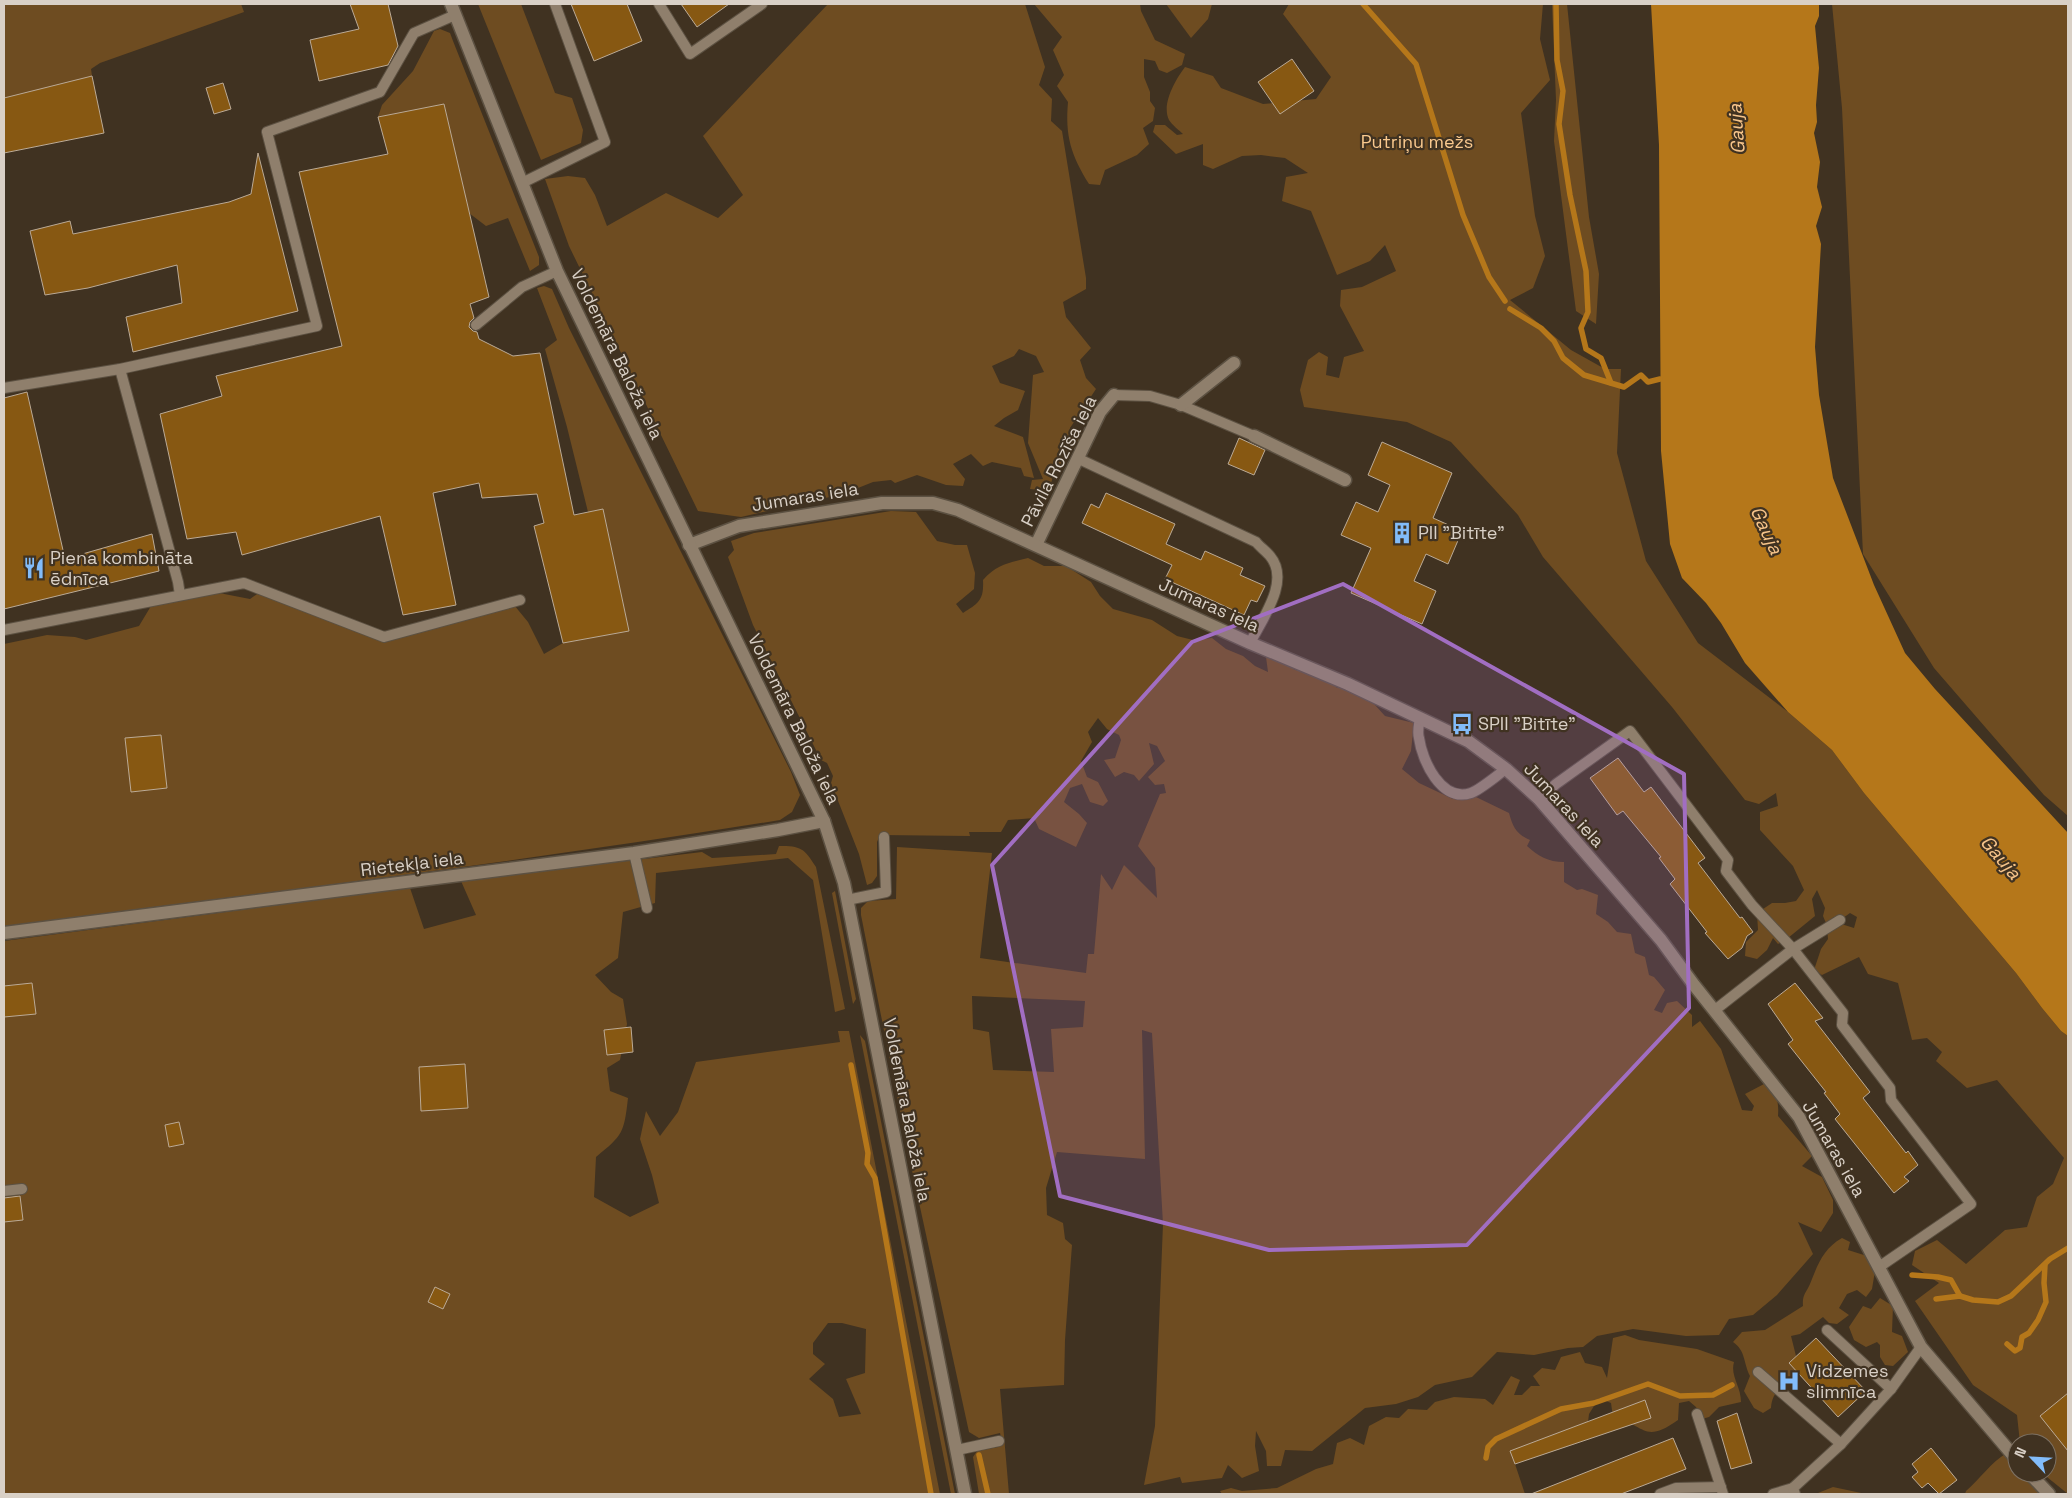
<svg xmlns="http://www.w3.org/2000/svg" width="2072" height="1498" viewBox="0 0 2072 1498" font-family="'Space Grotesk',sans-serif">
  <rect width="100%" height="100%" fill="#403221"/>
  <!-- green -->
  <g fill="#6e4c21" fill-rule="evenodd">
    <polygon points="4,4 241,4 244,12 100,63 91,69 92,76 4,98"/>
    <polygon points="478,4 521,4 555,93 572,98 583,130 581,143 541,160"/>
    <polygon points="828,4 1025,4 1045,67 1039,85 1052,99 1051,121 1062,131 1086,278 1086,289 1063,302 1066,317 1091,348 1080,360 1086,378 1096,389 1070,428 1083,436 1053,474 1050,491 1030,489 1032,480 1043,479 1028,443 1033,375 1044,372 1036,356 1019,349 1014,356 992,366 1000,383 1025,391 1018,410 1004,418 994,426 1023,437 1034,478 1024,476 1021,468 992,462 983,466 971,454 953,464 965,479 963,486 946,485 917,475 895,483 891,480 873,482 843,494 741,517 698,511 569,246 545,179 568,176 585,178 595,195 607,226 666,193 718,218 743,195 703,136"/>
    <path d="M1034,4H1140L1141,11L1155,40L1185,54L1182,65L1167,73L1159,70L1155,61L1144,59V77L1150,92V101L1155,108L1153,121L1143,128L1149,144L1137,155L1105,170L1100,185L1089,184C1071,155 1065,136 1068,102L1057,86L1064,75L1053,50L1062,37Z"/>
    <polygon points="1166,4 1212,4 1208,19 1191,38"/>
    <path d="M1289,4H1543L1540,39L1550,80L1521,113L1535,216L1545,256L1533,288L1510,300L1571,350L1605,369H1621L1617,453L1646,561L1698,643L1788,712L1832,750L1864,793L2016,973L2042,1008L2061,1031L2068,1036V1494L2042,1473H2047V1443H2020L2017,1415L1973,1385L1915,1301L1939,1283L1912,1265L1915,1251L1937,1240L1966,1264L2005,1230L2027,1227L2037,1197L2053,1184L2064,1158L1997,1080L1967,1088L1936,1061L1942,1052L1927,1038L1912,1040L1898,983L1868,974L1859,957L1822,975L1814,970L1821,949L1828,939L1827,927L1838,923L1854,928L1857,917L1850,913L1843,918L1834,917L1826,923L1823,916L1825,908L1817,890L1812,899L1815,916L1788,938L1778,944L1773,938L1767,950L1757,959L1745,956L1746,942L1758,930L1757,913L1772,903H1785L1796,901L1804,890L1793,866L1760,830V812L1778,806L1776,793L1759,804L1745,800L1672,707L1543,557L1518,515L1451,442L1407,422L1304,407L1300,390L1308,360L1319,352L1328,357L1326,375L1339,378L1344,357L1364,351L1340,306L1341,290L1362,287L1396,271L1385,245L1370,261L1337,275L1311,211L1282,201L1286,177L1308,173L1285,158L1261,155L1242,156L1213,169L1203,165V144L1176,154L1153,132L1155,125H1165L1177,135L1183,134C1179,130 1172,125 1169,120C1161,104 1176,79 1185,67L1213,76L1221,88L1263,104L1316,99L1331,77L1283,14Z"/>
    <polygon points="1552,4 1567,4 1589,217 1599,274 1596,324 1576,311 1554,141 1556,100"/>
    <polygon points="1832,4 2068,4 2068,816 2044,795 1934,668 1863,554 1842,108"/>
    <polygon points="440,29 450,33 453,41 539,257 539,265 530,271 508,218 486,226 469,213 444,104 378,117 382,105 413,71 434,31"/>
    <path d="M544,286L552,289L569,328L791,772L800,795L792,812L780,820C522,862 263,893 4,926V644L47,635L75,637L86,640L139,626L151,606L214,592L250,599L260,592L383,641L514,605L528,622L544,654L563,643L629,631L603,509L588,512L567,427L545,349L557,340L537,288Z"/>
    <path d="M891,511L916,512L937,541L955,545H967L975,573L974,589L956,604L963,613C979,603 984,600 983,580C997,564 1008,563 1028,558L1044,566H1066L1091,582L1100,596L1113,609L1152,620L1177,636L1193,640L1212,638L1226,649L1243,656L1255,666L1268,672L1266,657L1281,660L1295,670L1312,671L1321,680L1327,675L1337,688L1353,684L1361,695L1375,705L1385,716L1414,723L1411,751L1402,769L1419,783L1453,799L1476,797L1509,813C1513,827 1516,834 1530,840L1527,846C1538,856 1548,862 1564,862V882L1577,890L1582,889L1598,895L1596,914L1608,922L1617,932L1631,934L1635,953L1645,957L1649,975L1654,977L1665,990L1654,1010L1662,1013L1667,1003L1677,1001L1692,1015V1027L1700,1021L1721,1049L1742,1110L1752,1111L1754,1106L1745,1094L1764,1084C1777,1092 1779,1101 1778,1116L1812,1156L1802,1166L1822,1177L1833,1200V1213L1821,1232L1798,1222L1813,1254L1777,1295L1753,1315L1729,1319L1719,1335L1686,1336L1633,1329L1597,1336L1583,1347L1568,1348L1534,1355L1497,1352L1472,1377L1435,1385L1418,1397L1396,1404L1365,1408L1312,1451L1285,1450L1281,1466H1267L1266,1451L1256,1431L1255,1446L1259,1471L1242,1478L1228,1465L1222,1478L1182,1483L1180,1477L1144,1485L1155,1426L1163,1224L1152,1033L1142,1030L1145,1159L1057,1152L1046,1188L1047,1215L1063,1223L1065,1239L1072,1245L1065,1340L1064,1385L1000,1389L1009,1494H979L973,1457L977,1451L998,1447L1002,1442L1000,1433L979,1438L969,1432L910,1161L861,915V908L868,901L896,899L897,847L992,853L980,958L1086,973L1088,954H1094L1101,874L1112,890L1124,865L1157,898L1155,868L1138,846L1160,794L1166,793L1164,784L1155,785L1148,777L1165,761L1157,746L1149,743L1154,764L1139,781L1134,775L1124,772L1115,777L1104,760L1115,758L1121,740L1119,735L1107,729L1098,718L1088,732L1092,742L1081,761L1087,777L1098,782L1108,801L1103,806L1090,802L1082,784L1070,788L1064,802L1079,814L1087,823L1076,847L1039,829L1034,818L1008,820L1001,832H969L970,836L880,835L877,842V876L872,883L867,885L859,854L831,783L833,776L827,763L821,760L753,625L728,557L734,550L731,541L754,533ZM972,996L1085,1001L1083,1027L1051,1029L1054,1072L993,1070L989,1032L973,1029Z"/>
    <path d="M779,846C801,846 804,848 816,867L845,1009L835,1012L813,880L788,858L656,873L655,903L623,912L618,958L595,975L611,992L623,999L627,1024L620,1060L607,1068L610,1091L628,1098C624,1133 623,1135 596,1157L594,1197L630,1217L659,1203L652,1175L640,1139L646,1111L660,1136L678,1112L696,1062L840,1042L838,1031H849L940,1494H4V941L410,888L424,929L476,915L461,881L702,852L712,858L776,854ZM828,1323H842L866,1329L865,1373L846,1379L861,1414L839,1417L833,1399L809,1379L825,1364L813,1354V1343Z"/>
    <polygon points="835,891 856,999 853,1004 832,893"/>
    <polygon points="860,1035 865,1041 955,1494 951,1494"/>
    <path d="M1842,1238L1850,1242L1848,1250L1867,1256L1876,1265L1872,1289L1866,1297L1857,1290L1847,1294L1839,1308L1849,1315L1837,1324L1829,1323L1823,1317L1800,1334L1791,1336L1798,1364L1794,1379C1781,1386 1772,1392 1771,1408L1763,1413L1754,1408L1744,1391L1750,1376C1743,1362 1746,1351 1733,1342L1742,1332L1765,1330L1803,1306C1802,1295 1806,1293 1810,1284C1818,1264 1823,1249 1842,1238Z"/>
    <polygon points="1880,1298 1893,1306 1892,1332 1902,1336 1908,1352 1893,1366 1885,1365 1880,1357 1880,1345 1877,1342 1866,1347 1854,1340 1849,1327 1863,1306 1871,1309"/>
    <path d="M1625,1335L1639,1340L1697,1349L1734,1362C1730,1376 1741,1386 1741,1402L1719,1407L1709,1417L1702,1419L1696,1407L1689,1401L1679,1403L1678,1420C1643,1445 1645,1424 1613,1417L1611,1403L1599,1398L1589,1414L1587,1430L1515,1464L1525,1494H1222L1220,1491L1231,1488L1242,1491L1277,1488L1316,1469L1333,1464L1337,1443L1350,1438L1364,1445L1369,1426L1386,1417L1399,1418L1408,1409L1427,1410L1435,1402L1454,1397L1485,1399L1493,1405L1511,1376L1520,1380L1514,1395H1522L1531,1386H1540L1533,1376L1542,1368L1555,1370L1561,1357L1580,1352L1585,1363L1602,1367L1607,1378L1613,1338Z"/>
    <path d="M2007,1453L2017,1464V1473H2025L2048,1494H1965L1966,1491C1980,1479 1991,1462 2007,1453Z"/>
    <polygon points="1833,1487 1866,1494 1819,1494 1818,1493"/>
  </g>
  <!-- water -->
  <polygon fill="#b5771a" points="1651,4 1819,4 1819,16 1815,26 1819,68 1816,105 1817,122 1814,133 1820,162 1817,187 1822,207 1816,226 1821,244 1815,347 1819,395 1833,478 1874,585 1905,653 1935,689 2068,833 2068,1036 2061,1031 2042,1008 2016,973 1864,793 1832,750 1788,712 1745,663 1721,623 1706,603 1682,578 1670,544 1661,451 1659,145"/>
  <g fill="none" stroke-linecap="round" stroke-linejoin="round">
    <!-- stream -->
    <g stroke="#b5771a" stroke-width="5.5">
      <polyline points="1363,4 1416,64 1463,215 1489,277 1505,301"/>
      <polyline points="1556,4 1557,60 1563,91 1559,124 1570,195 1586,271 1588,312 1581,328 1586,349 1601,358 1611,383"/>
      <polyline points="1510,309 1541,328 1554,341 1563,358 1584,375 1624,387 1641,375 1648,382 1660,379"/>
      <polyline points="851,1065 868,1153 867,1164 875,1178 931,1494"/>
      <polyline points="1912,1275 1938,1277 1951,1280 1960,1296"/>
      <polyline points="1936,1299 1960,1296 1973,1300 1998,1302 2011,1296 2050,1259 2068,1248"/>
      <polyline points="2007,1344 2015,1351 2020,1348 2022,1337 2029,1333 2038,1320 2046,1302 2044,1283 2045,1265"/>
      <polyline points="979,1455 988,1494"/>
      <polyline points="1486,1458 1488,1447 1496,1439 1561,1409 1594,1403 1648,1384 1680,1396 1713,1395 1732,1385"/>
    </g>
  </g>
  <!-- building -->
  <g fill="#875812" stroke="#bbaa96">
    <polygon points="350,4 388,4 398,46 388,65 319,81 310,40 359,29"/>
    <polygon points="571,4 627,4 642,41 594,61"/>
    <polygon points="681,4 729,4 697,27"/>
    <polygon points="1292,59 1314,91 1280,114 1258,82"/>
    <polygon points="92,76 104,133 4,153 4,98"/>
    <polygon points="223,83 231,109 214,114 206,88"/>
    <polygon points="444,104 489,297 470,304 474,318 470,322 469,327 473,331 477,332 479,339 513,356 540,353 574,515 603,509 629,631 563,643 534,526 544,523 537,494 482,498 479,483 433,493 456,605 403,615 380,516 242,555 236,532 187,539 160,414 222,396 216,376 342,346 299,172 388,154 378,117"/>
    <polygon points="258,153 298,311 133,352 126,317 182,303 177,265 88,288 45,295 30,231 70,221 73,234 229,202 251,194"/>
    <polygon points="27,392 65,559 152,534 159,571 4,609 4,398"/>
    <polygon points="1239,438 1265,450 1254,475 1228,464"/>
    <polygon points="1382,442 1452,473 1433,518 1462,531 1448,564 1426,554 1414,581 1436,591 1422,624 1351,593 1371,548 1341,535 1356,502 1378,512 1390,485 1368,475"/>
    <polygon points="1106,493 1175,524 1166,544 1201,560 1205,551 1243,568 1240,575 1265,586 1257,602 1251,600 1244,615 1165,579 1172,565 1082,523 1091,504 1099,508"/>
    <polygon points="161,735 167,788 131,792 125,738"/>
    <polygon points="1618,758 1644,792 1651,787 1705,858 1698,863 1740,918 1742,917 1753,932 1747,936 1742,948 1728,959 1705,933 1707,932 1670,884 1675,879 1659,858 1661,857 1623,811 1617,815 1590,778"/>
    <polygon points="32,983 36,1014 4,1017 4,986"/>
    <polygon points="1795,983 1823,1018 1815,1021 1870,1092 1863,1098 1906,1153 1908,1151 1918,1165 1904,1177 1909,1181 1894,1193 1835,1119 1840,1114 1824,1093 1826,1092 1788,1044 1793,1040 1768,1004"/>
    <polygon points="631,1027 633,1052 607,1055 604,1030"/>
    <polygon points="465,1064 468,1108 421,1111 419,1067"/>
    <polygon points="179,1122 184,1144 169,1147 165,1125"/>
    <polygon points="20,1196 23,1220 4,1222 4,1198"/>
    <polygon points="435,1287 450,1294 443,1309 428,1302"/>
    <polygon points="1816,1338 1866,1391 1838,1417 1789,1363"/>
    <polygon points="2068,1393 2068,1451 2040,1416"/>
    <polygon points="1645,1400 1651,1418 1515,1464 1510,1451"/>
    <polygon points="1737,1413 1752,1463 1731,1469 1717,1421"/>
    <polygon points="1673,1438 1686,1469 1621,1494 1531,1494"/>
    <polygon points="1931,1448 1957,1480 1939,1494 1928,1483 1922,1488 1912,1477 1918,1472 1912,1464"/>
  </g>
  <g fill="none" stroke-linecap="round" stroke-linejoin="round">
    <!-- service casing -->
    <g stroke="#5c5142" stroke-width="12">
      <g id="service">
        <polyline points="659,4 690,54 762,4"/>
        <polyline points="522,183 605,142 555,4"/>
        <polyline points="476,325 522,287 557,271"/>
        <polyline points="120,369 178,582 180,595"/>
        <polyline points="4,388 120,369 317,326 267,132 380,92 414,33 455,15"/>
        <polyline points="1114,395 1150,396 1181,405 1254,436"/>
        <path d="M1079,459L1256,542C1260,547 1266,551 1270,556C1291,581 1262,619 1250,643"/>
        <polyline points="4,630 244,583 384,637 520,600"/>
        <path d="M1420,718C1419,724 1417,732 1419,738C1422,760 1441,803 1471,793C1481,789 1496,776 1506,769"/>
        <polyline points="1539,799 1556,784 1630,731 1728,860 1726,871 1752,905 1793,949 1715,1010"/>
        <polyline points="634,853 647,908"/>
        <polyline points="847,900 886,892 884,837"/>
        <polyline points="1840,920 1793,949 1843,1013 1842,1025 1890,1088 1891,1100 1971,1204 1879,1267"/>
        <polyline points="4,1191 22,1189"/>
        <polyline points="1827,1330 1891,1389"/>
        <polyline points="1758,1372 1841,1444"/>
        <polyline points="1697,1414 1723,1494"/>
        <polyline points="957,1450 999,1441"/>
        <polyline points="1660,1494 1676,1488 1721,1487"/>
        <polyline points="1773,1494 1793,1488"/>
        <polyline points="1795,1494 1793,1488 1841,1444 1891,1389 1921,1347"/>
      </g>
    </g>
    <!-- minor casing -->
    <g stroke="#5c5142" stroke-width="15">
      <g id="minor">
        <polyline points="1181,405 1234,363"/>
        <polyline points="1254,436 1345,480"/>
        <polyline points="1036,545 1100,412 1114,395"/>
        <polyline points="4,933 634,853 778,830 824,821"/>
      </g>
    </g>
    <!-- tertiary casing -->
    <g stroke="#5c5142" stroke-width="15">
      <g id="tertiary">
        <polyline points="689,545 739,526 882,503 933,503 958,510 1250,643 1348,684 1468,741 1506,769 1539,799 1661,940 1694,985 1799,1117 1921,1347 2017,1460"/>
        <polyline points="2029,1473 2049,1494"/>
      </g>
    </g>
    <!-- secondary casing -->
    <g stroke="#5c5142" stroke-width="15">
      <polyline id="secondary" points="451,4 557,271 824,821 844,883 965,1494"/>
    </g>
    <!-- service -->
    <use href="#service" stroke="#8f7f6c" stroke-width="10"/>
    <!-- minor -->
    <use href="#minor" stroke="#8f7f6c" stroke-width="12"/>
    <!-- tertiary -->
    <use href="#tertiary" stroke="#8f7f6c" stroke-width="12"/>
    <!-- secondary -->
    <use href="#secondary" stroke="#8f7f6c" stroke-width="12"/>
  </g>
  <!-- marked area -->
  <path fill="#a16ec2" fill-opacity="0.2" stroke="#a16ec2" stroke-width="4" stroke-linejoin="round" d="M1343,584L1684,774L1689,1008L1467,1245L1269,1250L1060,1196L992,865L1192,642Z"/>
  <!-- icons -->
  <defs>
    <g id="building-bare" transform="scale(1.725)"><path d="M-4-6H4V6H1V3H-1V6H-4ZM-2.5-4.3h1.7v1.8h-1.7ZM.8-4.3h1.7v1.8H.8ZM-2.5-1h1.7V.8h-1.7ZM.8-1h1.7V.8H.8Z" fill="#82bcfa" stroke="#403221" stroke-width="2.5" paint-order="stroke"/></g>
    <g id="restaurant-bare" transform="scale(1.725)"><path d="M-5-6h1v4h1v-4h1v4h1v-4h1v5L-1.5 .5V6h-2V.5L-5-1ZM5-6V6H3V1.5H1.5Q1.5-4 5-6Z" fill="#82bcfa" stroke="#403221" stroke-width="2.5" paint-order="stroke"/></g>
    <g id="bus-bare" transform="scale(1.725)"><path d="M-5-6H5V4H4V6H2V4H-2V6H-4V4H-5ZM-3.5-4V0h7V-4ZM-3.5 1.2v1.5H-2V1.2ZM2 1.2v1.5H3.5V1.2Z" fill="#82bcfa" stroke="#403221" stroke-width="2.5" paint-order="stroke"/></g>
    <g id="hospital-bare" transform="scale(1.725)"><path d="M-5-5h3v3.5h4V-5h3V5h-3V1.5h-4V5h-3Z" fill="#82bcfa" stroke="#403221" stroke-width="2.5" paint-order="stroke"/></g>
  </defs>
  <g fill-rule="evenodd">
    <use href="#building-bare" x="1402" y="533"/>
    <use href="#restaurant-bare" x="34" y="568"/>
    <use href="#bus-bare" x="1462" y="724"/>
    <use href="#hospital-bare" x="1789" y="1381"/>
  </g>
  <g text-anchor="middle" stroke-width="4.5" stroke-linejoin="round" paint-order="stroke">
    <!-- park labels -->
    <g font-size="18" fill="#fac98e" stroke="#403221">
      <text x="1417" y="148">Putriņu mežs</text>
    </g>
    <!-- street labels -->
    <g font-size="18" fill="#d9d0c6" stroke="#403221">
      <text transform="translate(617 354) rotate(64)" y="6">Voldemāra Baloža iela</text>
      <text transform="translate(1059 461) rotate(-63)" y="6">Pāvila Rozīša iela</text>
      <text transform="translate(805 497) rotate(-9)" y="6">Jumaras iela</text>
      <text transform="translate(1209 605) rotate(24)" y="6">Jumaras iela</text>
      <text transform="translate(794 719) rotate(64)" y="6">Voldemāra Baloža iela</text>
      <text transform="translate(1564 805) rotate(47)" y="6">Jumaras iela</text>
      <text transform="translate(412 864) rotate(-7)" y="6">Rietekļa iela</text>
      <text transform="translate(907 1110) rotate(79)" y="6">Voldemāra Baloža iela</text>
      <text transform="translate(1834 1149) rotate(60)" y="6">Jumaras iela</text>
    </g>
    <!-- poi labels -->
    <g font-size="18" fill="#d9d0c6" stroke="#403221" text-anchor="start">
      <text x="1418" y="539">PII "Bitīte"</text>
      <text x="50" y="564">Piena kombināta<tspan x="50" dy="21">ēdnīca</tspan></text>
      <text x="1478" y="730">SPII "Bitīte"</text>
      <text x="1806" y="1377">Vidzemes<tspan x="1806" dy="21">slimnīca</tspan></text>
    </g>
    <!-- water labels -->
    <g font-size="19" font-style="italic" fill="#f6c48a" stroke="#403221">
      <text transform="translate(1736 129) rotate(-94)" y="7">Gauja</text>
      <text transform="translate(1767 530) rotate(65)" y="7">Gauja</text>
      <text transform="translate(2001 857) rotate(49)" y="7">Gauja</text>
    </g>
  </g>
  <!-- border -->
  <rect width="2072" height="1498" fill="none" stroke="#d9d0c6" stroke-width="10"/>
  <!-- north arrow -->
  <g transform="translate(2032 1458) rotate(295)"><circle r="24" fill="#403221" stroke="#7d7163"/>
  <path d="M0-4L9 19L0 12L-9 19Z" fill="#82bcfa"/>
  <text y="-8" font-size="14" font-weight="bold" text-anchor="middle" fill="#d9d0c6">N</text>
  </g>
</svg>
